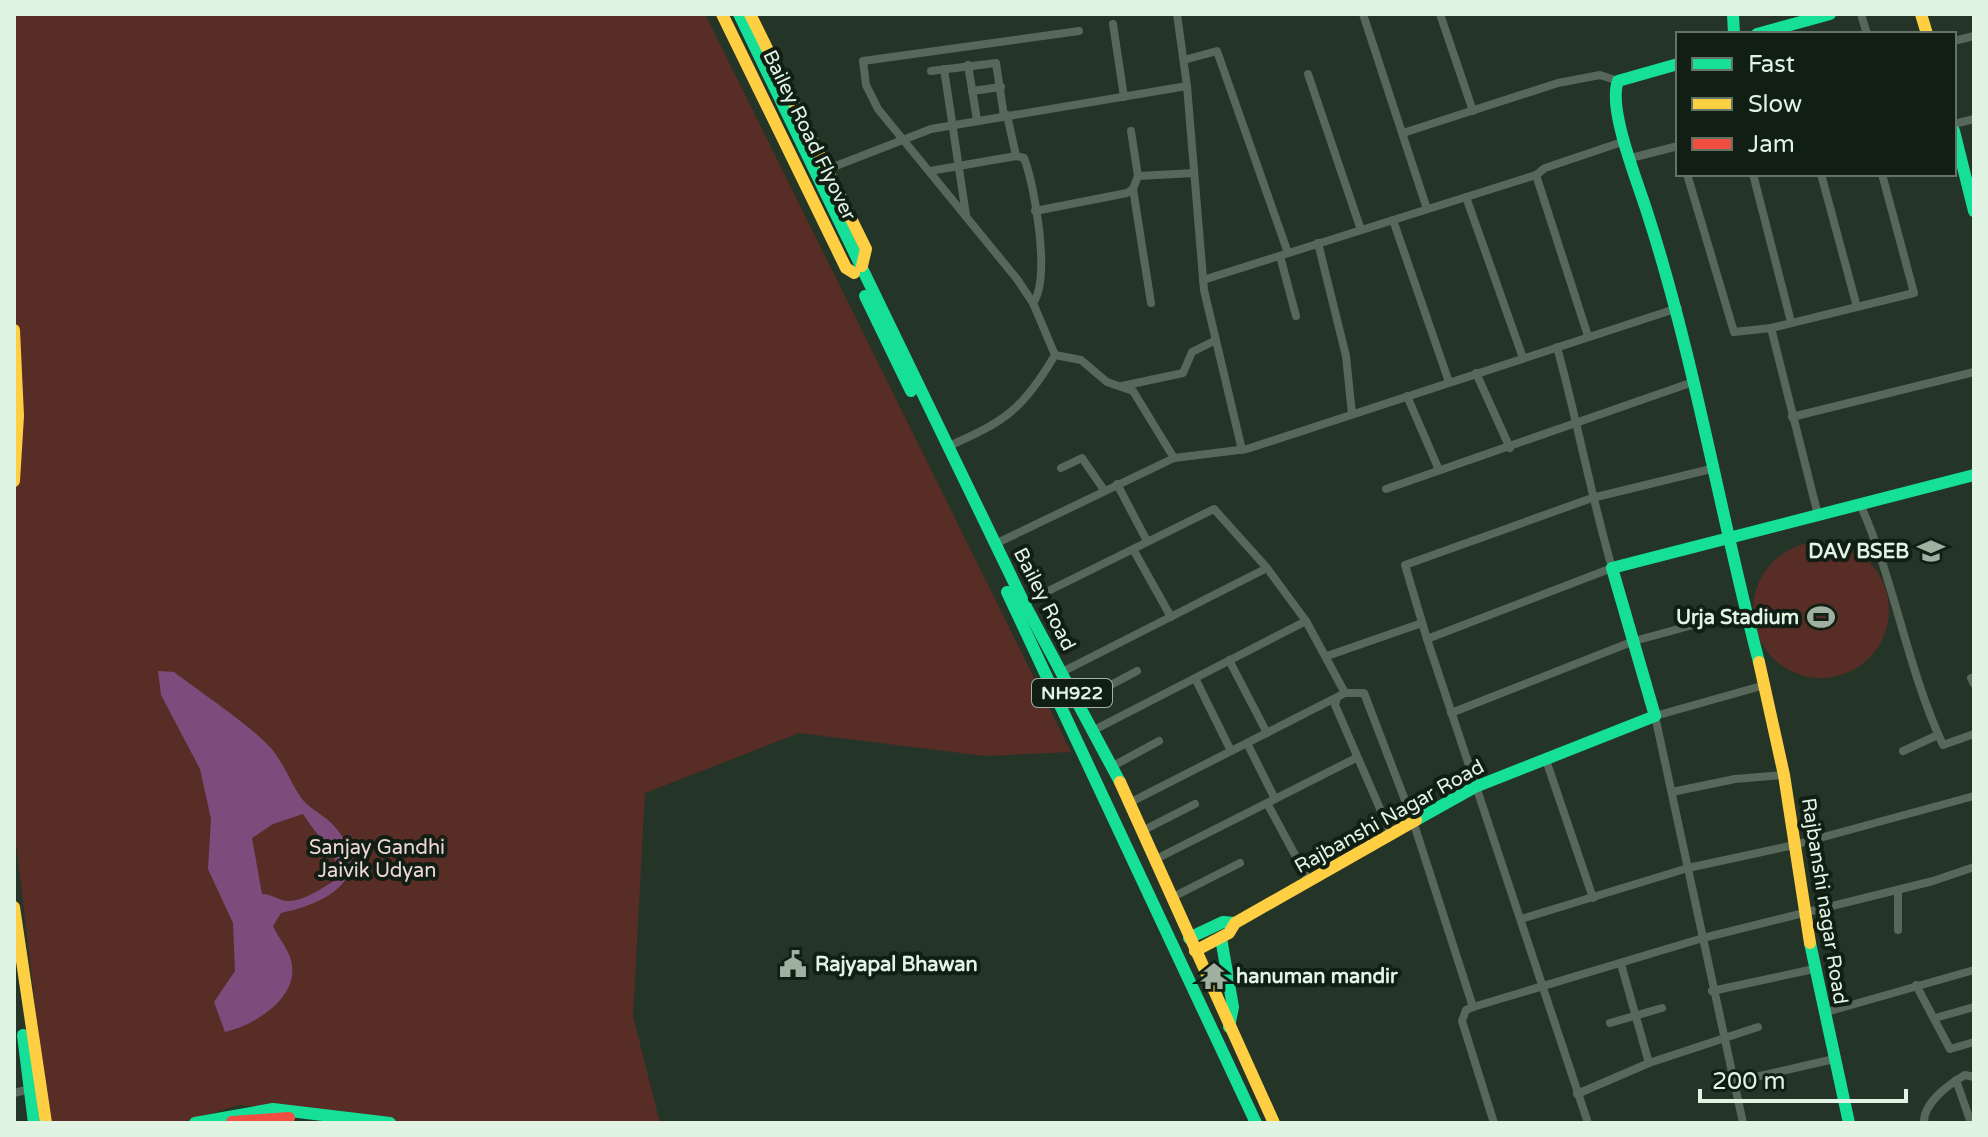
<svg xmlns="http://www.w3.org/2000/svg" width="1988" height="1137" viewBox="0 0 1988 1137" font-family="'Varela Round',sans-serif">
  <rect width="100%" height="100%" fill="#243426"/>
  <!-- green -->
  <g fill="#572d26">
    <polygon points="14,14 705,14 1071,752 985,756 799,733 645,793 633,1016 660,1123 396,1123 239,1105 180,1123 49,1123 14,826 14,501 23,403 14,308"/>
    <circle cx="1821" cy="610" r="68"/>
  </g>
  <!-- water -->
  <path fill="#7e4c7c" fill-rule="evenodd" d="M158,671L174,672C204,695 239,717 266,743C283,759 289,781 302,799C311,810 326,816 335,827C378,877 326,904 281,913L273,926C278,937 288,949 291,960C301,997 255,1025 225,1032L214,1002L235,971L233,923L208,869L211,819L200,769L161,695ZM303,814C317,836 334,851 342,876C328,884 305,902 287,901C278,900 272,894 262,894L252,838L273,824Z"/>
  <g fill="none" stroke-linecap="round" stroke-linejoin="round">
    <!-- street -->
    <g stroke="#57675a" stroke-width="8">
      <polyline points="1177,14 1187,86 1204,290 1242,450"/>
      <polyline points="1363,14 1427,209"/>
      <polyline points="1440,14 1473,111"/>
      <polyline points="1861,14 1867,34"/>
      <polyline points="1113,24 1124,97"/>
      <polyline points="1954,41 1974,36"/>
      <polyline points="1184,60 1217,51 1288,253"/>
      <polyline points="968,65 977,120"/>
      <polyline points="944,69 966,215"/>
      <polyline points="931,71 996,63 1004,116"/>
      <polyline points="1308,74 1361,230"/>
      <polyline points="972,91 1001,87"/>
      <polyline points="1007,115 1016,156"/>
      <polyline points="1954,124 1974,119"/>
      <polyline points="1131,131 1138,176 1194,173"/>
      <polyline points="1403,133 1558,83 1600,75 1618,81"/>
      <polyline points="1631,158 1678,146"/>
      <polyline points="828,169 931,129 1187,86"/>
      <path d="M930,171L1016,156L1024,158C1035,186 1051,279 1033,303"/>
      <polyline points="1687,174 1734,332 1771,328"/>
      <polyline points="1753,174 1791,322"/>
      <polyline points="1821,174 1857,307"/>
      <polyline points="1536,175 1545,168 1625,141"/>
      <polyline points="1133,189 1151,303"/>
      <polyline points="1466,197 1523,358"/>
      <polyline points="1035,211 1127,193 1133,189 1138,176"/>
      <polyline points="1393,220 1449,382"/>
      <polyline points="1318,243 1346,356 1352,414"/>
      <polyline points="1280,256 1296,316"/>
      <polyline points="1203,280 1536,175 1588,336"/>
      <path d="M1557,347C1577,420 1591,495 1612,568L1427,639L1588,1123"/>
      <polyline points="1055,355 1081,360 1107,382 1133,391 1174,458"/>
      <polyline points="1476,373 1510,448"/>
      <polyline points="1122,386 1183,373 1192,352 1216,340"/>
      <polyline points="1407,396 1439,470"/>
      <polyline points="1792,417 1974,372"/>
      <path d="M949,446C1006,421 1023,409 1055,355L1033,303L1017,279L878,109L866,85L863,61L1079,31"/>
      <polyline points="1061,468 1082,458 1104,490"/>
      <polyline points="1117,484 1147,541"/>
      <polyline points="1386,489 1693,382"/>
      <path d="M1861,506C1895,583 1907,668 1943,745L1974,734"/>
      <polyline points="1818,515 1771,328 1914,293 1882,174"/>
      <polyline points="995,544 1174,458 1247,449 1678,308"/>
      <polyline points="1133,549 1171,617"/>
      <polyline points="1024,603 1214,509 1267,568 1306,621 1345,693"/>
      <polyline points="1427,639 1405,565 1592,498 1711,469"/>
      <polyline points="1327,656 1422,623"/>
      <polyline points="1229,660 1267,733"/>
      <polyline points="1060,673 1267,568"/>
      <polyline points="1195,678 1231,751"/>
      <polyline points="1971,678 1974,684"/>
      <polyline points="1337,698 1335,705 1391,834"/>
      <polyline points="1079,702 1137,671"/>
      <polyline points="1451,713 1634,641 1745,611"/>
      <polyline points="1094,730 1306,621"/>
      <polyline points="1247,743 1275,799"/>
      <polyline points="1903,751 1938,735"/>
      <polyline points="1546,760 1593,898"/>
      <polyline points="1113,766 1159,741"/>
      <polyline points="1672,792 1735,779 1784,775"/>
      <polyline points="1131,802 1345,693 1364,693 1413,821 1473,1007 1466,1010 1462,1021 1494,1123"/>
      <polyline points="1267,803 1309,881"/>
      <polyline points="1144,830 1195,804"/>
      <polyline points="1158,858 1356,758"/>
      <polyline points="1898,890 1898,930"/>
      <polyline points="1171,898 1240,863"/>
      <polyline points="1521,919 1688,868 1794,845 1974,796"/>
      <polyline points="1621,964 1649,1063"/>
      <polyline points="1916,985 1950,1049 1974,1042"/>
      <polyline points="1712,991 1814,969"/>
      <polyline points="1473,1007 1703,938 1933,881 1974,867"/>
      <polyline points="1823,1013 1974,970"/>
      <polyline points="1935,1018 1974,1007"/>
      <polyline points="1610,1023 1662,1008"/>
      <polyline points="1956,1080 1971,1123"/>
      <polyline points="1734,1082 1834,1059"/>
      <polyline points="14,1093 30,1089"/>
      <polyline points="1577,1094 1649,1063 1758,1027"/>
      <polyline points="1743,1123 1655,716 1765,685"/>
      <path d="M1924,1123C1923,1103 1949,1084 1965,1075L1974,1077"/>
    </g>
    <!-- fast -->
    <g stroke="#16e098" stroke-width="12">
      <polyline points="739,14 1024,603 1120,782"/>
      <polyline points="1733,14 1734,34"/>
      <polyline points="1757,34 1830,14"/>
      <path d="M1678,64L1618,81C1607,109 1639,185 1648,215C1695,361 1720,514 1759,662"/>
      <polyline points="1954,131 1974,211"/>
      <polyline points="865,296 911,391"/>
      <polyline points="1007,592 1256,1123"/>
      <polyline points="1416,820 1475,787 1655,716 1612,568 1974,475"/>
      <polyline points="1189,938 1223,922 1235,923"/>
      <polyline points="1221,938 1233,1007 1229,1027"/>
      <polyline points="1810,943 1849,1123"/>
      <polyline points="23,1035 34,1123"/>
      <polyline points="195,1123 273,1109 390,1123"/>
    </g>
    <!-- slow -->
    <g stroke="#ffcf43" stroke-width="12">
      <polyline points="722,14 846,268 854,273"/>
      <polyline points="750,14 866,249 862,266"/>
      <polyline points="1921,14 1927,34"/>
      <polyline points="14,330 18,416 14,481"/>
      <polyline points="1759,662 1784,775 1810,943"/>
      <polyline points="1120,782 1274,1123"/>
      <polyline points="14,907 46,1123"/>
      <polyline points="1195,951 1229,933 1235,923 1416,820"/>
    </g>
    <!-- jam -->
    <polyline stroke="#f24e42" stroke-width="12" points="232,1122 289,1118"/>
  </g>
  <!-- icons -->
  <defs>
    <g id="school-bare" transform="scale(2.16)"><path d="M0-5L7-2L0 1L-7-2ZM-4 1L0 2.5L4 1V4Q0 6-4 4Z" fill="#9fb0a1" stroke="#111e13" stroke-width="2.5" paint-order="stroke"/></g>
    <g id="stadium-bare" transform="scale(2.16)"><path d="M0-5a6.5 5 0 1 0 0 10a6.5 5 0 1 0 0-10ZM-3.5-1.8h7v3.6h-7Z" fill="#9fb0a1" stroke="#111e13" stroke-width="2.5" paint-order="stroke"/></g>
    <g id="civic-bare" transform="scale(2.16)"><path d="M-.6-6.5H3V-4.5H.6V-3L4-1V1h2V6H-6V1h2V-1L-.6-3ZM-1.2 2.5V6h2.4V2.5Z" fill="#9fb0a1" stroke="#111e13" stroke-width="2.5" paint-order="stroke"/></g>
    <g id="temple-bare" transform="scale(2.16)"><path d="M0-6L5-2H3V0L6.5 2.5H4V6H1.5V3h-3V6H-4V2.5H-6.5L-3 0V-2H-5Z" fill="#9fb0a1" stroke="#111e13" stroke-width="2.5" paint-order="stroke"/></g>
  </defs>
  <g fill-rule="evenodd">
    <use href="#school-bare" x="1931" y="551"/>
    <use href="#stadium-bare" x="1821" y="617"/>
    <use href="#civic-bare" x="793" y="964"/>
    <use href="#temple-bare" x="1214" y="976"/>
  </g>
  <g text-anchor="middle" stroke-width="8" stroke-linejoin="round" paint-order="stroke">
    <!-- shield labels -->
    <rect fill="#111e13" stroke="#a3b3a5" stroke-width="2" x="1032" y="679" width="80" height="28" rx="6"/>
    <g font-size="18" font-weight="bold" fill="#e1f3e3">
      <text x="1072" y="699">NH922</text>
    </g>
    <!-- street labels -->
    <g font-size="20" fill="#e1f3e3" stroke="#111e13">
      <text transform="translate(810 135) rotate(64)" y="7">Bailey Road Flyover</text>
      <text transform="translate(1045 599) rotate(63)" y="7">Bailey Road</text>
      <text transform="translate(1389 816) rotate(-29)" y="7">Rajbanshi Nagar Road</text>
      <text transform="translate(1825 901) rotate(81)" y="7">Rajbanshi nagar Road</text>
    </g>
    <!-- poi labels -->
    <g font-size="20" font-weight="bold" fill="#e1f3e3" stroke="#111e13" text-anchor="end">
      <text x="1909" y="558">DAV BSEB</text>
      <text x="1799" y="624">Urja Stadium</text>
      <text x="815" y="971" text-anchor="start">Rajyapal Bhawan</text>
      <text x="1236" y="983" text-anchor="start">hanuman mandir</text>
    </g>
    <!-- park labels -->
    <g font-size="20" fill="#f0d8d4" stroke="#111e13">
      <text x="377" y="854">Sanjay Gandhi<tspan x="377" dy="23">Jaivik Udyan</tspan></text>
    </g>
  </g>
  <!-- border -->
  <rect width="1988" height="1137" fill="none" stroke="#e1f3e3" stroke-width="32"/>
  <!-- legend -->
  <rect x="1676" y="32" width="280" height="144" fill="#111e13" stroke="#647366" stroke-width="2"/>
  <rect x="1692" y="58" width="40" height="12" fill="#16e098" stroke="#647366" stroke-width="2"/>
  <text x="1748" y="72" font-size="24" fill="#e1f3e3">Fast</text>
  <rect x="1692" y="98" width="40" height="12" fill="#ffcf43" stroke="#647366" stroke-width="2"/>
  <text x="1748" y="112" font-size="24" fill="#e1f3e3">Slow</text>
  <rect x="1692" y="138" width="40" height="12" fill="#f24e42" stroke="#647366" stroke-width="2"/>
  <text x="1748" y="152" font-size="24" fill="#e1f3e3">Jam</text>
  <!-- scale -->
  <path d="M1700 1089v12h206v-12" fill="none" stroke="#e1f3e3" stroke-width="4"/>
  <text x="1712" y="1089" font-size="24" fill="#e1f3e3" stroke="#111e13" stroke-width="6" paint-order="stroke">200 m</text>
</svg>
